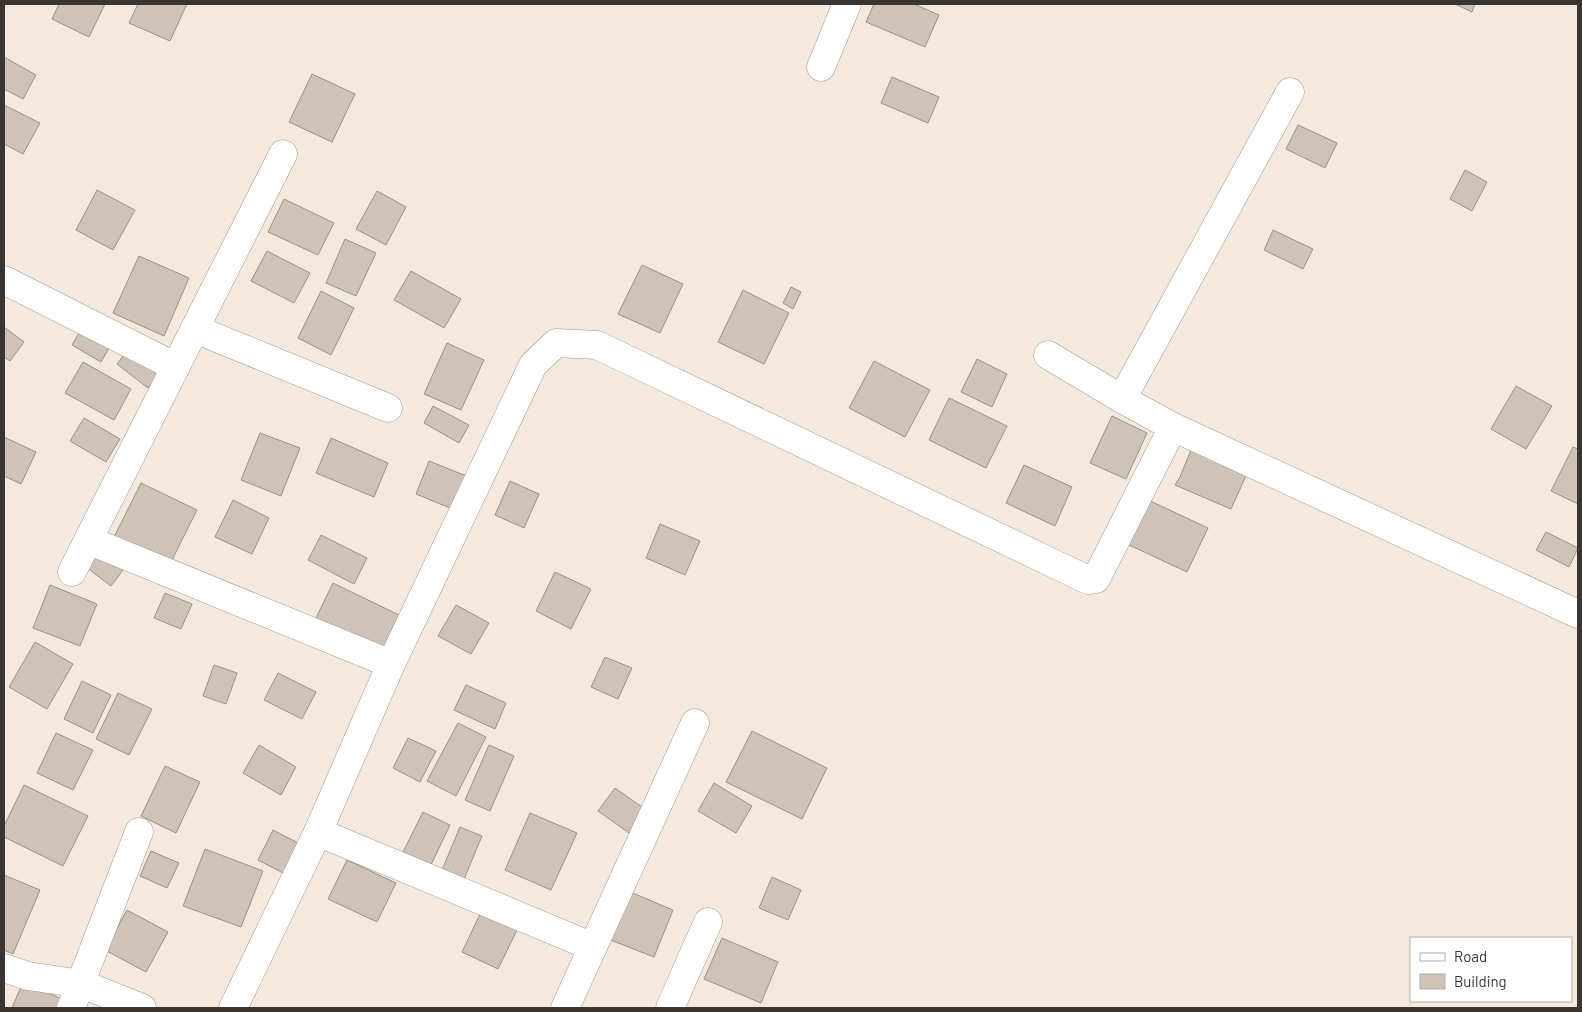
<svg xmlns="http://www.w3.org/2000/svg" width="1582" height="1012" viewBox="0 0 1582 1012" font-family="Barlow,sans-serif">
  <rect width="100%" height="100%" fill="#f5e8dd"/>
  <!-- building -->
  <g fill="#cfc3b8" stroke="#9c9187">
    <polygon points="59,4 105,4 89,37 52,19"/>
    <polygon points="138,4 187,4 170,41 129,23"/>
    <polygon points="874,4 914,4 939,15 925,47 866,22"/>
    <polygon points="1455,4 1475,4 1472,12"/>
    <polygon points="4,57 36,75 23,99 4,89"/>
    <polygon points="312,74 355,94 332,142 289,122"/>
    <polygon points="892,77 939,97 928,123 881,103"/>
    <polygon points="4,105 40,123 23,154 4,144"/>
    <polygon points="1298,125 1337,143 1325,168 1286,149"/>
    <polygon points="1465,170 1487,182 1472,211 1450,199"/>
    <polygon points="97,190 135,210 113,250 76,230"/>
    <polygon points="377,191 406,207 386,245 356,229"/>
    <polygon points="284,199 334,223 318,255 268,232"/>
    <polygon points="1273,230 1313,249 1303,269 1264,250"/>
    <polygon points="345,239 376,253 356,296 326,283"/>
    <polygon points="267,251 310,273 294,303 251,281"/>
    <polygon points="139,256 189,278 164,336 113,313"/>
    <polygon points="642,265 683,284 660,333 618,314"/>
    <polygon points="411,271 461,299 444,328 394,300"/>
    <polygon points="791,287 801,292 793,309 783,303"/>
    <polygon points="743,290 789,313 764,364 718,342"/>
    <polygon points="321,291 354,308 331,355 298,338"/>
    <polygon points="83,326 112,343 101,362 72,345"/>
    <polygon points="4,327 24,342 10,361 4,357"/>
    <polygon points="447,343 484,360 461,410 424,394"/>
    <polygon points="127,351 159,375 148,388 117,364"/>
    <polygon points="977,359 1007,374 992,407 961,392"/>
    <polygon points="874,361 930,390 905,437 849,408"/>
    <polygon points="83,362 131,389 114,420 65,393"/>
    <polygon points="1516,386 1552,406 1526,449 1491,429"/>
    <polygon points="949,398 1007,426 986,468 929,440"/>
    <polygon points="433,406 469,425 459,443 424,423"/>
    <polygon points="1112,416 1147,433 1126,479 1090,463"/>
    <polygon points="84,418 120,439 106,462 70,441"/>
    <polygon points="260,433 300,448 281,496 241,480"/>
    <polygon points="4,437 36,452 21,484 4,476"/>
    <polygon points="331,438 388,463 374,497 316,473"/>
    <polygon points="1193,445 1249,469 1231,509 1175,485 1180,477"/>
    <polygon points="1573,447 1578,449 1578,504 1551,491"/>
    <polygon points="429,461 469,477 455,510 416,494"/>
    <polygon points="1024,465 1072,487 1055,526 1006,503"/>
    <polygon points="510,481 539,494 524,528 495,515"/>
    <polygon points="141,483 197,510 169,566 113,539"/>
    <polygon points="233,500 269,518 252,554 215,537"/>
    <polygon points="1148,500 1208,528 1187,572 1127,544"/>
    <polygon points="660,524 700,541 685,575 646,558"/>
    <polygon points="1546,532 1578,548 1569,567 1536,550"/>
    <polygon points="321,535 367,558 354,584 308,560"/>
    <polygon points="99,551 123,570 111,586 86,567"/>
    <polygon points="555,572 591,589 571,629 536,611"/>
    <polygon points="333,583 399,615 382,650 316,618"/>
    <polygon points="50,585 97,604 80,646 33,628"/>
    <polygon points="165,593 192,604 181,629 154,618"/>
    <polygon points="456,605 489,623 471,654 438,636"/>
    <polygon points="35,642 73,664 47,709 9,687"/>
    <polygon points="605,657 632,668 618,699 591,687"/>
    <polygon points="214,665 237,673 226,704 203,696"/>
    <polygon points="278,673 316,692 302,719 264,700"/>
    <polygon points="82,681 111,695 93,733 64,719"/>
    <polygon points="466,685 506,703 495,729 454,710"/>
    <polygon points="118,693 152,709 129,755 96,739"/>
    <polygon points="458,723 486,737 456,796 427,781"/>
    <polygon points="752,731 827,768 802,819 726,782"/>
    <polygon points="56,733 93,750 73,790 37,773"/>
    <polygon points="408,738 436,751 420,782 393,768"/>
    <polygon points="259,745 296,767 281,795 243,773"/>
    <polygon points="489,745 514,756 490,811 465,800"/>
    <polygon points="165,766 200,782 176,833 141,816"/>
    <polygon points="714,783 752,806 736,833 698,811"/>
    <polygon points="24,785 88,816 63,866 4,837 4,826"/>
    <polygon points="615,788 649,812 632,835 598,811"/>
    <polygon points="423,812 450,825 428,871 400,858"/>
    <polygon points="530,813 577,833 551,890 505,870"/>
    <polygon points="460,827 482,836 464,879 442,870"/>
    <polygon points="273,830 300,844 285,874 258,860"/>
    <polygon points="205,849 263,871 241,927 183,906"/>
    <polygon points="151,851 179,863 167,888 140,876"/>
    <polygon points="347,860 396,883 377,922 328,899"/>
    <polygon points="4,875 40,890 13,954 4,950"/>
    <polygon points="772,877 801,890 788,920 759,908"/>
    <polygon points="628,891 673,910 654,957 608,939"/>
    <polygon points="483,908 519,926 498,969 462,952"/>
    <polygon points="127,910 168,932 146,972 105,950"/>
    <polygon points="722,938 778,962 761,1003 704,979"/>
    <polygon points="23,982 62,999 58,1008 12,1008"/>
  </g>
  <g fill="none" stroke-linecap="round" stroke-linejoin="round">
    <!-- minor casing -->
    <g stroke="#a4988e" stroke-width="29">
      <g id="minor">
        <polyline points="821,67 847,4"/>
        <polyline points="4,280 176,367"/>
        <polyline points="195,329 388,408"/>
        <polyline points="1048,355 1122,399 1173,427 1578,614"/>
        <polyline points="1122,399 1290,92"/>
        <polyline points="88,540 391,664"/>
        <polyline points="72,572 283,154"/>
        <polyline points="318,832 593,947"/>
        <polyline points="4,968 28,976 82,984 142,1008"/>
        <polyline points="71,1008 139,832"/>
        <polyline points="233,1008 318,832 391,664 533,365 556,343 597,345 1088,580 1096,579 1173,427"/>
        <polyline points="565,1008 695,723"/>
        <polyline points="670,1008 708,922"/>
      </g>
    </g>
    <!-- minor -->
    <use href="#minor" stroke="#fff" stroke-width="28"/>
  </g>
  <!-- border -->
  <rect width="1582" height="1012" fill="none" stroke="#3a3531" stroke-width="10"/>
  <!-- legend -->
  <rect x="1410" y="937" width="162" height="65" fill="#ffffff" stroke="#b0aead"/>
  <rect x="1420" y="953" width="25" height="8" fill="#ffffff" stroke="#b0aead"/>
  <text x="1454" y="962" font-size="15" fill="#3a3531">Road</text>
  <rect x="1420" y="974" width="25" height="15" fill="#cfc3b8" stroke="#b0aead"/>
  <text x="1454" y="987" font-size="15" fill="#3a3531">Building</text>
</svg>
